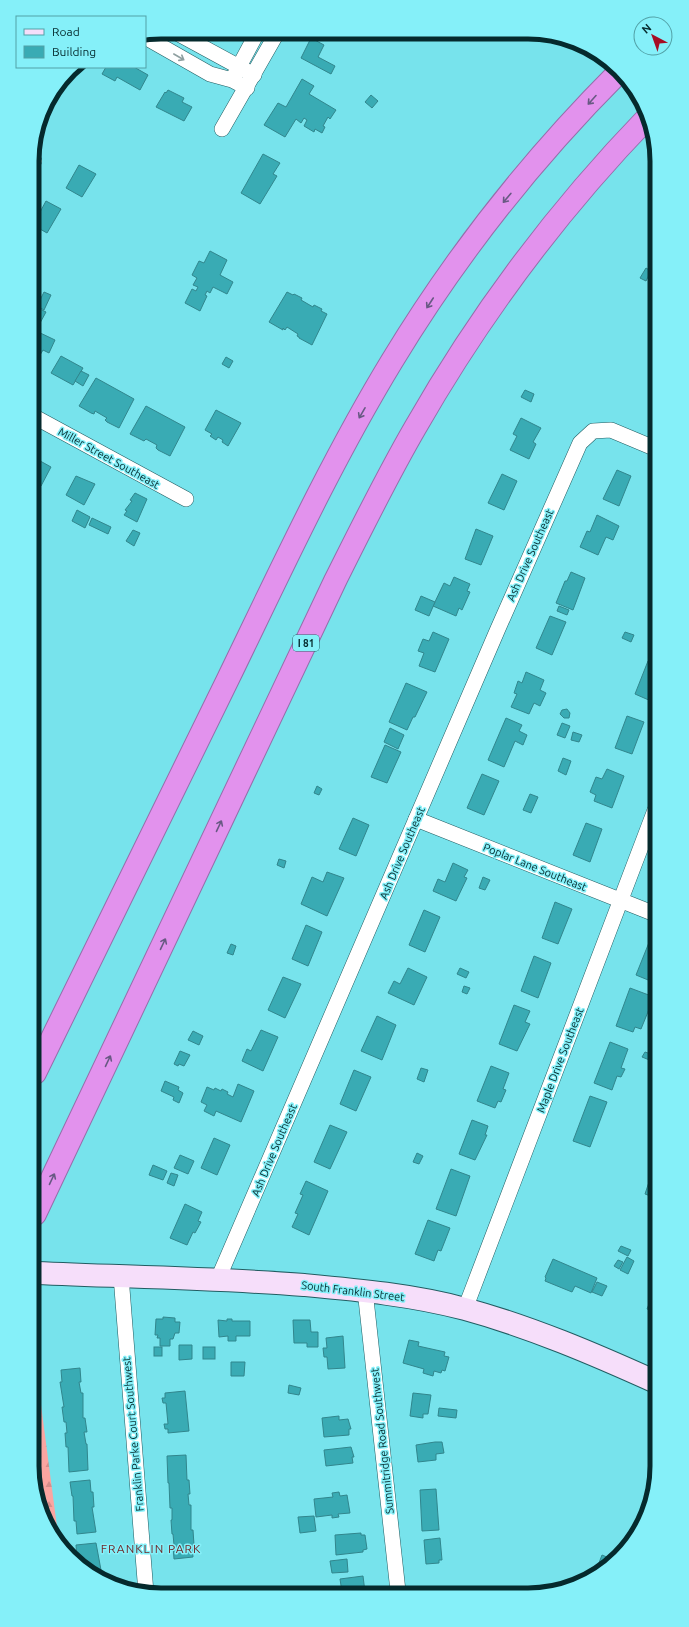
<svg xmlns="http://www.w3.org/2000/svg" width="689" height="1627" viewBox="0 0 689 1627" font-family="Ubuntu,sans-serif">
  <defs>
    <pattern id="forest-firs" width="22" height="20" patternUnits="userSpaceOnUse"><rect width="22" height="20" fill="#faa5a1"/><path d="M5 1l3.5 6h-7zM16 11l3.5 6h-7z" fill="#d58e8b"/></pattern>
  </defs>
  <rect width="100%" height="100%" fill="#77e3ec"/>
  <!-- forest -->
  <polygon fill="url(#forest-firs)" points="36,1367 59,1542 49,1531 36,1499"/>
  <!-- building -->
  <g fill="#39abb4" stroke="#31868d">
    <polygon points="311,38 324,45 318,57 335,66 331,74 301,58"/>
    <polygon points="106,67 134,67 148,75 140,90 117,77 115,81 102,74"/>
    <polygon points="302,79 314,86 309,94 336,110 330,119 328,117 323,126 325,127 322,133 315,129 314,132 304,126 307,120 304,118 301,123 296,119 285,137 264,125 278,103 286,107"/>
    <polygon points="168,90 184,98 182,102 192,107 184,121 156,107 165,92 166,93"/>
    <polygon points="371,95 378,101 372,108 365,102"/>
    <polygon points="263,154 280,163 273,174 277,176 260,204 241,193"/>
    <polygon points="79,165 96,174 82,197 66,188"/>
    <polygon points="46,201 61,209 47,233 33,225"/>
    <polygon points="210,251 227,260 220,275 233,282 227,294 213,287 210,293 207,291 205,295 207,296 200,311 185,303 192,289 196,291 198,287 193,285 197,278 192,275 199,261 204,263"/>
    <polygon points="646,268 651,271 646,281 640,278"/>
    <polygon points="44,292 51,295 44,310 37,306"/>
    <polygon points="287,292 293,295 294,294 302,298 301,300 313,307 314,305 322,309 321,311 327,314 312,345 299,338 299,337 297,336 298,334 287,327 285,330 283,328 283,330 269,322"/>
    <polygon points="36,307 46,312 40,323 33,320 33,314"/>
    <polygon points="34,330 55,340 49,353 43,350 33,367 33,333"/>
    <polygon points="61,356 83,368 73,385 51,373"/>
    <polygon points="226,357 233,361 229,368 222,364"/>
    <polygon points="81,371 89,375 83,386 75,381"/>
    <polygon points="96,378 134,399 119,428 107,422 105,420 107,418 95,411 94,414 91,413 79,406"/>
    <polygon points="525,390 534,394 531,402 521,397"/>
    <polygon points="146,406 185,427 170,456 158,450 156,448 157,445 146,439 144,441 130,434"/>
    <polygon points="216,410 241,423 228,446 222,442 223,440 218,437 216,440 210,436 212,434 205,430"/>
    <polygon points="521,418 541,428 533,442 536,444 529,459 510,450 517,436 513,434"/>
    <polygon points="33,457 51,467 41,486 33,482"/>
    <polygon points="617,470 631,476 619,506 603,499"/>
    <polygon points="502,474 517,481 504,510 488,503"/>
    <polygon points="76,476 95,484 84,505 66,495"/>
    <polygon points="135,493 147,499 137,522 124,515 127,511 125,510 132,501 130,500"/>
    <polygon points="77,510 90,517 85,528 72,521"/>
    <polygon points="597,515 619,526 613,540 606,537 598,555 580,547 587,531 590,532"/>
    <polygon points="92,518 111,527 108,534 89,525"/>
    <polygon points="476,529 493,536 481,565 465,559"/>
    <polygon points="133,530 140,533 134,546 126,541"/>
    <polygon points="571,572 585,578 573,610 556,603 565,581 567,581"/>
    <polygon points="454,577 470,584 467,591 470,592 462,610 459,608 456,616 433,606 444,583 450,586"/>
    <polygon points="421,596 435,602 429,616 415,610"/>
    <polygon points="559,606 569,610 567,615 557,611"/>
    <polygon points="550,616 566,622 552,655 536,648"/>
    <polygon points="433,632 449,639 435,672 419,666 424,653 418,651 423,639 429,641"/>
    <polygon points="625,632 634,635 631,642 622,638"/>
    <polygon points="648,661 654,664 654,692 651,701 635,694"/>
    <polygon points="526,672 544,680 540,690 546,693 540,706 534,703 529,714 511,707 517,694 514,693 518,681 522,683"/>
    <polygon points="406,683 427,692 415,717 413,717 407,730 389,722"/>
    <polygon points="567,709 570,713 569,718 564,718 560,714 562,710"/>
    <polygon points="627,716 644,722 632,754 615,748"/>
    <polygon points="506,718 522,725 519,731 527,735 523,745 515,741 504,767 488,760"/>
    <polygon points="562,723 570,726 565,738 557,735"/>
    <polygon points="390,728 404,735 398,749 384,742"/>
    <polygon points="573,732 582,735 579,742 571,740"/>
    <polygon points="385,745 401,752 387,783 371,777"/>
    <polygon points="563,758 571,761 566,775 558,771"/>
    <polygon points="607,769 624,776 612,808 594,801 596,795 590,792 596,777 602,779"/>
    <polygon points="482,774 499,781 484,815 467,808"/>
    <polygon points="317,786 322,789 319,795 314,793"/>
    <polygon points="530,794 538,797 531,813 523,810"/>
    <polygon points="353,818 369,825 356,856 339,849"/>
    <polygon points="586,823 602,829 590,862 573,855"/>
    <polygon points="279,859 286,861 284,868 277,865"/>
    <polygon points="453,863 468,870 464,877 467,878 456,901 433,891 438,879 445,882"/>
    <polygon points="327,872 344,878 327,916 301,904 312,877 323,882"/>
    <polygon points="483,877 490,880 485,890 479,888"/>
    <polygon points="555,902 572,909 558,944 542,938"/>
    <polygon points="424,910 440,917 425,952 409,945"/>
    <polygon points="306,925 322,932 308,966 292,959"/>
    <polygon points="652,935 655,936 655,976 653,982 636,975"/>
    <polygon points="231,944 236,946 233,955 227,953"/>
    <polygon points="534,956 551,963 538,998 521,991"/>
    <polygon points="408,968 427,977 414,1005 388,993 394,981 400,984"/>
    <polygon points="460,968 469,972 466,978 457,974"/>
    <polygon points="283,977 301,984 285,1018 268,1010"/>
    <polygon points="464,986 470,988 467,994 462,992"/>
    <polygon points="630,988 654,997 641,1029 635,1027 633,1032 616,1026"/>
    <polygon points="514,1005 530,1011 525,1022 530,1024 517,1051 499,1044"/>
    <polygon points="377,1016 396,1025 382,1060 361,1051"/>
    <polygon points="261,1030 278,1037 263,1071 242,1061 247,1049 251,1051"/>
    <polygon points="193,1031 203,1036 199,1045 188,1040"/>
    <polygon points="610,1042 628,1049 621,1068 625,1069 621,1077 617,1076 612,1090 594,1083"/>
    <polygon points="180,1051 190,1055 184,1066 179,1064 178,1066 174,1064"/>
    <polygon points="645,1052 654,1055 652,1061 642,1057"/>
    <polygon points="491,1066 509,1073 503,1089 506,1090 501,1102 498,1101 495,1108 477,1101"/>
    <polygon points="421,1068 428,1070 424,1082 417,1079"/>
    <polygon points="354,1070 371,1077 356,1111 340,1104"/>
    <polygon points="165,1081 179,1087 178,1090 183,1093 179,1103 173,1100 174,1097 161,1091"/>
    <polygon points="238,1084 254,1091 241,1122 216,1111 214,1116 204,1111 207,1105 201,1102 207,1087 214,1090 215,1088 221,1091 222,1089 228,1092 227,1094 233,1097"/>
    <polygon points="590,1096 607,1102 590,1147 573,1141"/>
    <polygon points="472,1120 488,1126 485,1135 487,1135 475,1160 459,1154"/>
    <polygon points="330,1125 347,1132 330,1169 314,1162"/>
    <polygon points="214,1138 230,1145 217,1175 201,1168"/>
    <polygon points="417,1153 423,1156 419,1164 413,1162"/>
    <polygon points="180,1155 194,1161 188,1174 174,1168"/>
    <polygon points="153,1165 167,1171 163,1180 149,1175"/>
    <polygon points="451,1169 470,1176 456,1216 436,1209"/>
    <polygon points="171,1173 178,1175 174,1186 167,1183"/>
    <polygon points="651,1176 656,1178 656,1198 645,1194"/>
    <polygon points="306,1181 328,1191 309,1235 292,1227 298,1214 295,1213 303,1195 300,1194"/>
    <polygon points="185,1204 202,1212 198,1221 201,1222 195,1233 193,1232 187,1245 170,1238"/>
    <polygon points="428,1220 450,1228 441,1251 438,1250 434,1261 415,1254"/>
    <polygon points="621,1246 631,1250 628,1256 618,1251"/>
    <polygon points="627,1257 634,1261 628,1274 620,1270"/>
    <polygon points="553,1259 597,1278 591,1293 575,1286 572,1292 545,1281 546,1278 545,1277"/>
    <polygon points="618,1260 623,1262 619,1269 614,1266"/>
    <polygon points="597,1282 607,1286 602,1296 592,1292"/>
    <polygon points="649,1304 656,1306 653,1311 647,1309"/>
    <polygon points="163,1317 175,1318 175,1322 180,1322 179,1333 175,1333 173,1339 170,1339 170,1346 160,1346 160,1338 157,1338 158,1335 155,1335 156,1319 163,1319"/>
    <polygon points="227,1319 232,1319 232,1321 250,1321 250,1336 236,1336 236,1341 228,1341 228,1336 219,1337 218,1320 227,1321"/>
    <polygon points="293,1320 310,1320 311,1332 318,1332 318,1347 307,1347 307,1343 294,1343"/>
    <polygon points="343,1336 345,1368 328,1369 327,1357 324,1357 323,1348 327,1348 326,1338"/>
    <polygon points="409,1340 419,1342 418,1346 445,1352 444,1356 449,1357 445,1371 442,1370 441,1373 434,1371 433,1376 423,1373 424,1369 403,1363"/>
    <polygon points="179,1345 192,1345 192,1359 179,1360"/>
    <rect x="154" y="1347" width="8" height="9"/>
    <rect x="203" y="1347" width="12" height="12"/>
    <polygon points="231,1362 245,1362 244,1376 231,1376"/>
    <polygon points="80,1368 81,1382 79,1382 81,1393 83,1393 83,1418 85,1418 87,1432 84,1432 86,1444 87,1444 88,1470 69,1472 68,1447 66,1447 65,1433 67,1433 66,1422 64,1422 62,1407 64,1407 60,1382 62,1382 61,1370"/>
    <polygon points="289,1385 301,1388 299,1395 288,1393"/>
    <polygon points="185,1391 189,1431 168,1433 168,1429 165,1429 164,1424 168,1424 166,1403 163,1403 162,1398 165,1398 165,1393"/>
    <polygon points="413,1393 431,1395 428,1414 423,1414 423,1418 410,1416"/>
    <polygon points="439,1408 457,1410 456,1418 438,1416"/>
    <polygon points="339,1416 339,1420 348,1419 351,1429 349,1429 349,1435 324,1437 322,1418"/>
    <polygon points="435,1442 442,1442 444,1453 436,1454 436,1460 418,1462 416,1445"/>
    <polygon points="351,1447 354,1457 352,1457 353,1463 326,1466 324,1450"/>
    <polygon points="186,1455 187,1480 189,1480 190,1494 188,1494 189,1505 191,1505 191,1530 193,1530 194,1545 192,1545 193,1557 174,1559 173,1545 174,1545 173,1534 172,1534 171,1520 172,1520 172,1508 170,1508 169,1483 168,1483 167,1456"/>
    <polygon points="90,1480 91,1492 93,1492 94,1507 92,1507 96,1532 77,1534 76,1521 74,1521 73,1496 72,1496 70,1482"/>
    <polygon points="436,1489 439,1530 422,1531 420,1490"/>
    <polygon points="339,1492 340,1496 347,1495 350,1513 338,1514 339,1517 332,1518 332,1515 316,1517 314,1499 333,1497 332,1493"/>
    <polygon points="314,1516 316,1531 300,1533 298,1517"/>
    <polygon points="361,1533 361,1535 365,1535 367,1549 363,1550 363,1552 336,1555 335,1535"/>
    <polygon points="440,1538 442,1560 439,1560 439,1563 426,1564 424,1540"/>
    <polygon points="96,1543 101,1570 98,1570 99,1574 80,1565 79,1559 77,1559 76,1545"/>
    <polygon points="602,1555 614,1560 599,1573 594,1576"/>
    <polygon points="347,1559 348,1572 332,1573 330,1561"/>
    <polygon points="363,1576 365,1592 342,1592 340,1579"/>
  </g>
  <g fill="none" stroke-linecap="round" stroke-linejoin="round">
    <!-- minor casing -->
    <g stroke="#225c61" stroke-width="16">
      <g id="minor">
        <polyline points="175,32 254,75"/>
        <polyline points="145,37 210,74 232,80 247,88"/>
        <polyline points="234,76 257,33"/>
        <polyline points="222,129 277,33"/>
        <polyline points="32,163 34,161"/>
        <polyline points="33,416 186,499"/>
        <polyline points="416,819 655,914"/>
        <polyline points="121,1276 146,1593"/>
        <polyline points="218,1279 497,631 580,443 593,431 611,430 654,448"/>
        <polyline points="365,1290 398,1591"/>
        <polyline points="465,1309 655,810"/>
      </g>
    </g>
    <!-- secondary casing -->
    <g stroke="#225c61" stroke-width="24">
      <path id="secondary" d="M36,1273C125,1277 215,1278 304,1285C358,1290 413,1295 465,1309C531,1327 594,1354 656,1382"/>
    </g>
    <!-- motorway casing -->
    <g stroke="#956eaa" stroke-width="24">
      <g id="motorway">
        <path d="M35,1073C99,942 164,810 228,679C280,572 330,463 392,361C455,257 533,158 619,72"/>
        <path d="M35,1214L335,581C361,529 386,478 415,428C479,316 558,210 648,117"/>
      </g>
    </g>
    <!-- minor -->
    <use href="#minor" stroke="#fff" stroke-width="15"/>
    <!-- secondary -->
    <use href="#secondary" stroke="#f6defa" stroke-width="22"/>
    <!-- motorway -->
    <use href="#motorway" stroke="#e292ed" stroke-width="22"/>
  </g>
  <!-- one-way arrows -->
  <defs><path id="oneway-shaft" d="M-6 0H5M1.5-3L5.5 0L1.5 3" fill="none" stroke-width="1.6" stroke-linecap="round" stroke-linejoin="round"/></defs>
  <use stroke="#8e9fa0" href="#oneway-shaft" transform="translate(179 57) rotate(30)"/>
  <g stroke="#685983">
    <use href="#oneway-shaft" transform="translate(592 100) rotate(132)"/>
    <use href="#oneway-shaft" transform="translate(507 198) rotate(130)"/>
    <use href="#oneway-shaft" transform="translate(430 303) rotate(123)"/>
    <use href="#oneway-shaft" transform="translate(362 413) rotate(120)"/>
    <use href="#oneway-shaft" transform="translate(219 826) rotate(-65)"/>
    <use href="#oneway-shaft" transform="translate(163 944) rotate(-65)"/>
    <use href="#oneway-shaft" transform="translate(108 1061) rotate(-65)"/>
    <use href="#oneway-shaft" transform="translate(52 1179) rotate(-65)"/>
  </g>
  <g text-anchor="middle" stroke-width="3" stroke-linejoin="round" paint-order="stroke">
    <!-- shield labels -->
    <rect fill="#85f0f9" stroke="#2b656a" stroke-width="1" x="293" y="635" width="26" height="16" rx="3"/>
    <g font-size="10" font-weight="bold" fill="#052a2d">
      <text x="306" y="647">I 81</text>
    </g>
    <!-- street labels -->
    <g font-size="11" fill="#052a2d" stroke="#85f0f9">
      <text transform="translate(109 458) rotate(29)" y="4">Miller Street Southeast</text>
      <text transform="translate(530 555) rotate(-66)" y="4">Ash Drive Southeast</text>
      <text transform="translate(402 853) rotate(-67)" y="4">Ash Drive Southeast</text>
      <text transform="translate(535 867) rotate(22)" y="4">Poplar Lane Southeast</text>
      <text transform="translate(560 1060) rotate(-69)" y="4">Maple Drive Southeast</text>
      <text transform="translate(274 1150) rotate(-67)" y="4">Ash Drive Southeast</text>
      <text transform="translate(353 1291) rotate(7)" y="4">South Franklin Street</text>
      <text transform="translate(133 1434) rotate(-95)" y="4">Franklin Parke Court Southwest</text>
      <text transform="translate(382 1441) rotate(-96)" y="4">Summitridge Road Southwest</text>
    </g>
    <!-- neighbourhood labels -->
    <g font-size="12" letter-spacing="1" fill="#6f292a" stroke="#85f0f9">
      <text x="151" y="1553">FRANKLIN PARK</text>
    </g>
  </g>
  <!-- crop -->
  <path d="M0 0H689V1627H0ZM161 39H528A122 122 0 0 1 650 161V1466A122 122 0 0 1 528 1588H161A122 122 0 0 1 39 1466V161A122 122 0 0 1 161 39Z" fill="#85f0f9" fill-rule="evenodd"/>
  <path fill="none" stroke="#052a2d" stroke-width="5" d="M161 39H528A122 122 0 0 1 650 161V1466A122 122 0 0 1 528 1588H161A122 122 0 0 1 39 1466V161A122 122 0 0 1 161 39Z"/>
  <!-- legend -->
  <rect x="16" y="16" width="130" height="52" fill="#85f0f9" stroke="#52a1a7"/>
  <rect x="24" y="29" width="20" height="6" fill="#f6defa" stroke="#52a1a7"/>
  <text x="52" y="36" font-size="12" fill="#052a2d">Road</text>
  <rect x="24" y="46" width="20" height="12" fill="#39abb4" stroke="#52a1a7"/>
  <text x="52" y="56" font-size="12" fill="#052a2d">Building</text>
  <!-- north arrow -->
  <g transform="translate(653 36) rotate(319)"><circle r="19" fill="#85f0f9" stroke="#52a1a7"/>
  <path d="M0-3L7 15L0 10L-7 15Z" fill="#a60c23"/>
  <text y="-6" font-size="11" font-weight="bold" text-anchor="middle" fill="#052a2d">N</text>
  </g>
</svg>
